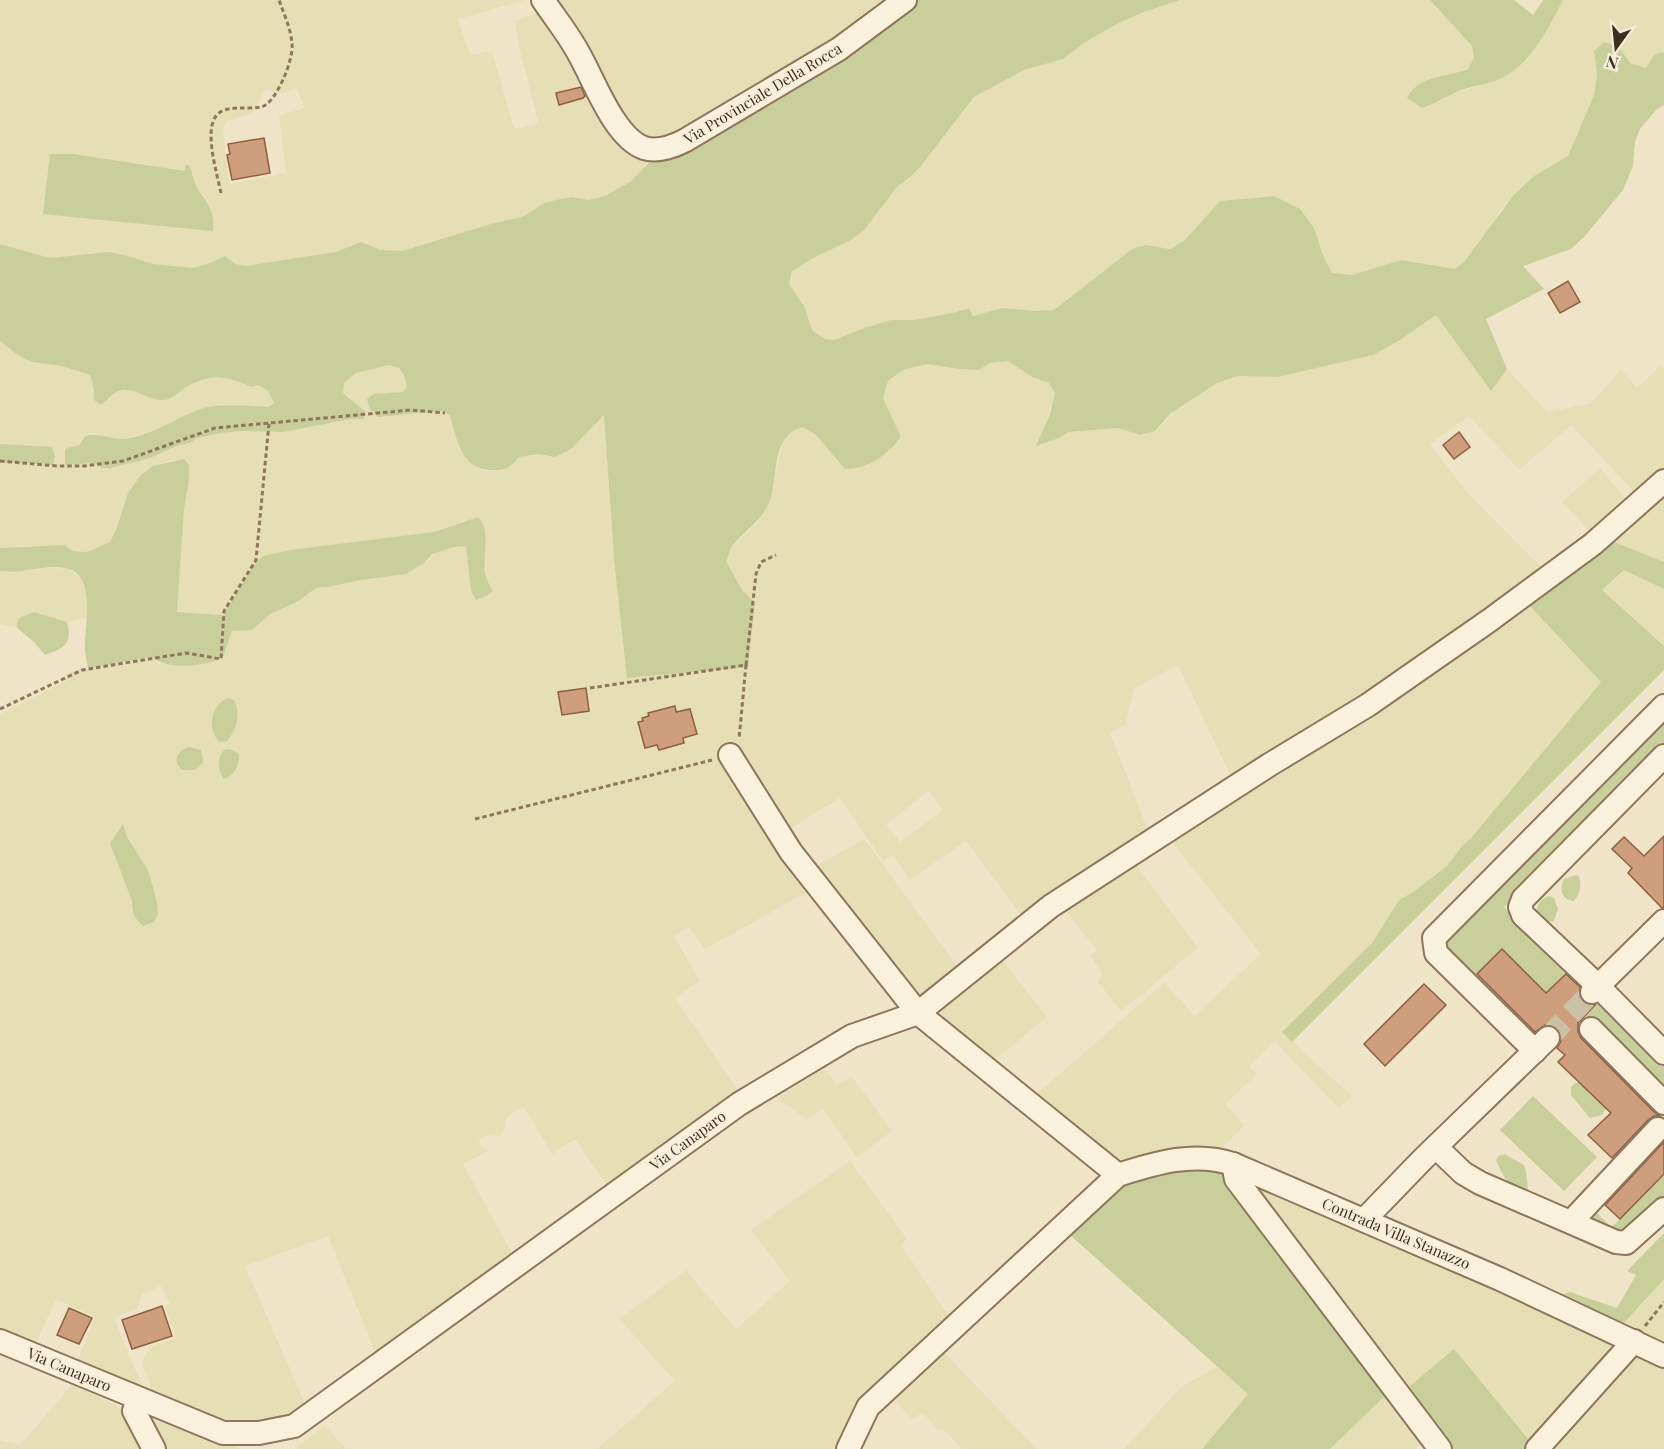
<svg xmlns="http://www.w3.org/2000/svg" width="1664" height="1449" viewBox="0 0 1664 1449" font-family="'Playfair Display',serif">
  <rect width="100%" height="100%" fill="#f0e4c8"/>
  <!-- farmland -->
  <g fill="#e6deb5" fill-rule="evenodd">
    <path d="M0,0H525L458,19L470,55L492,51L514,129L537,124L538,121L519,47L515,21L546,10L602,108L664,153L649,163L630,182L605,196L589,200L571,197L544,203L522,217L494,223L402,251L381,250L361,242L336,252L286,261L246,266L236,264L225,256L207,264L193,268L152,264L132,257L50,258L0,244ZM297,88L304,108L279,116L286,173L233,183L230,186L223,132L225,125L228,121L238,117L252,114L266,89L281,94ZM135,163L192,173L197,186L211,207Z"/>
    <polygon points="547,0 901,0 687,136 642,143"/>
    <polygon points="1180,0 1430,0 1472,46 1473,51 1474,58 1471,65 1459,73 1449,95 1500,79 1529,56 1540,42 1563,0 1664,0 1664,53 1662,52 1654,55 1646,68 1594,51 1597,75 1594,95 1568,156 1534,176 1513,196 1500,211 1483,239 1464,262 1455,269 1401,260 1352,275 1332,273 1322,253 1314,228 1274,196 1258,197 1220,201 1185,240 1170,249 1146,245 1132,249 1054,310 1038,311 1002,308 973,316 969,308 953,313 914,320 891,320 867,327 834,340 825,339 812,330 804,306 789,284 792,271 865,229 897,187 909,178 920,167 974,97 1024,70 1063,59 1085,42 1117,24 1141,13"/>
    <path d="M1436,314L1491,391L1507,369L1547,412L1591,403L1621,370L1637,388L1660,366L1664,369V475L1641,499L1571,425L1519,470L1469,416L1430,444L1466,491L1547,573L1422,663L1233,781L1178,665L1134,688L1126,724L1110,733L1149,833L1025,920L966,841L910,880L893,855L883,861L840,798L783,833L753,786L738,747L734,742L723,748L816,887L705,949L689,927L674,936L700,981L675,998L741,1095L611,1192L575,1139L552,1154L524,1107L511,1114L505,1121L506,1127L500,1136L490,1134L480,1139L479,1144L488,1151L463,1164L515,1259L379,1362L328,1236L245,1266L309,1413L256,1427L216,1425L156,1400L142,1363L149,1347L176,1338L165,1306L170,1304L161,1286L142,1294L138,1308L114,1318L146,1396L130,1390L126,1380L78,1360L95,1317L56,1299L35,1345L0,1331V714L66,681L65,675L73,671L151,657L159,664L184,666L214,661L226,650L232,631L252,630L269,614L297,602L316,588L328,587L361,580L406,574L424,563L432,554L454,547L466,545L471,590L493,591L485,577L484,563L486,532L465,520L434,532L290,550L263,556L256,562L223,615L176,612L184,509L189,480L174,460L154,466L141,475L128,493L110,542L87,552L30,546L0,548V462L53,465L7,445L0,444V341L15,353L31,362L62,366L90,375L93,384L92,393L109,400L117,392L127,390L152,398L165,400L191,385L209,378L223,376L251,387L258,385L268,391L274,403L269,407L242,406L206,407L164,427L128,439L115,440L95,433L85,435L79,442V464L94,463L102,468L150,458L179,445L190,443L197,438L221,433L241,431L283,432L351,419H364L365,410L343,393L344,383L356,373L389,365L399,367L404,375L407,387L403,392L390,394L378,417L442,411L450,415L459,449L483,471L501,470L513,465L519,457L539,454L555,457L584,436L604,414L614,558L754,603L742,590L726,561L731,548L758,522L771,498L782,441L792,429L803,427L816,435L828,448L864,466L880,458L900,437L883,398L888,381L903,370L927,364L959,369L979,370L990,363L1008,361L1032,377L1049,383L1055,393L1044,429L1059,438L1069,432L1118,428L1140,435L1163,425L1170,415L1217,383L1238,376L1277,377L1310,368L1400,340ZM929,791L943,810L900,842L886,824ZM124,825L127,837L148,870L157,902L132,910Z"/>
    <polygon points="1600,468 1631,506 1594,536 1562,502"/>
    <polygon points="1664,492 1664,562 1609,540"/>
    <polygon points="34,567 70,569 81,579 86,596 87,618 67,622 61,619 20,618 16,627 0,624 0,571 12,573"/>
    <polygon points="1624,570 1664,589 1664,646 1602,590"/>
    <polygon points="1527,603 1601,682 1471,839 1463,845 1447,866 1413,892 1399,900 1372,943 1282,1032 1352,1096 1339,1108 1274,1041 1249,1067 1257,1074 1225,1104 1245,1125 1220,1150 1128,1160 1102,1157 1031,1099 1165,982 1194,1016 1261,954 1168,837"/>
    <polygon points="864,839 960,970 916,1002 811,869"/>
    <polygon points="1131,858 1198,948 1121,1011 1098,982 1102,974 1090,955 1097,950 1064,909"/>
    <polygon points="998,955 1047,1017 992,1062 947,1024 943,1018 942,1010 943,1000"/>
    <polygon points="824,1069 837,1085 852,1077 892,1131 857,1157 823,1109 807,1119 777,1098"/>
    <polygon points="850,1161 907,1239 901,1245 952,1321 845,1449 597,1449 675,1381 619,1319 686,1270 736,1329 790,1281 751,1230"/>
    <polygon points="1249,1178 1626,1345 1534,1446 1403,1392"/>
    <polygon points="1664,1279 1664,1348 1622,1325"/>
    <polygon points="942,1350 1037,1449 962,1449 942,1428 939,1430 922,1412 913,1420 897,1403 898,1393"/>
    <polygon points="1643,1354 1664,1364 1664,1449 1541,1449 1631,1356"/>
    <polygon points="1217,1367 1248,1394 1202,1449 1124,1449 1181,1387"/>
    <polygon points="72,1385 129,1411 149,1449 0,1449 0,1440 20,1445"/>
    <polygon points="1392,1389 1423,1442 1415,1449 1330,1449"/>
    <polygon points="145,1417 193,1434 232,1443 240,1449 164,1449"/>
    <polygon points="325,1426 346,1449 298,1449 297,1447"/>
  </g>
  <!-- green -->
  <g fill="#c9cf9b">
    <path d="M913,0H1180L1141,13L1117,24L1085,42L1063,59L1024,70L974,97L920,167L909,178L897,187L865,229L851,240L817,256L792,271L789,284L804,306L812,330L825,339L834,340L867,327L891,320H914L953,313L969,308L973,316L1002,308L1038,311L1054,310L1132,249L1146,245L1170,249L1185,240L1220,201L1274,196L1300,209L1314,228L1322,253L1332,273L1352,275L1401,260L1455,269L1464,262L1513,196L1534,176L1568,156L1594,95L1597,75L1594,51L1604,42L1619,47L1630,63L1646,68L1654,55L1662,52L1664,53V105L1656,110L1640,129L1635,142L1633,166L1623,190L1585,236L1571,249L1523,266L1544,289L1486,319L1507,369L1491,391L1436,315L1400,340L1373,355L1277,377L1238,376L1217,383L1170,414L1155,431L1140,435L1118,428L1069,432L1059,438L1036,446L1050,414L1055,393L1049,383L1032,377L1008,361L990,363L979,370L959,369L927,364L903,370L888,381L883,398L901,437C887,455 869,469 845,469L816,435L803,427C772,434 778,472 771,497C763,523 744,529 731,548C729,552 728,557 726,561L742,590L755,603L748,667L627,678L614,558L604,415L571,449L555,457L539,454L519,457C513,465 507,470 496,470C462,472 457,442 450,415L442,411L378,417L369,407L367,399L374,394L403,392L407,387L404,375L399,368L389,365L356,373L344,383L343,393L365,411L364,419H351L283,432L241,431L221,433L197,438L190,443L179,445L150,458L110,468H102L94,463L65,465V449L79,445L85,436C101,431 113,442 130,438C157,433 178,416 204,408C218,403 253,406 269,407L274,403L268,391L258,385L251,387C223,375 213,373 185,388C180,392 171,399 165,400C149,402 134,386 119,391C113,393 107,401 101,405L94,400L93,384L90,375L62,366L31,362L15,353L0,341V244L50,258L109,252L132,257L152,264L193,268L207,264L225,256L236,264L246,266L336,252L361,242L381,250L402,251L494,223L522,217L544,203L556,200L571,197L589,200L605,196L630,182L649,163L664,153Z"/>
    <path d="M1430,0H1514L1533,15L1543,0H1563C1547,30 1532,63 1500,79C1489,84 1476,85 1464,89C1449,94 1437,103 1422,108L1407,98C1420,74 1446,78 1468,69L1474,58L1472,46Z"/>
    <path d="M50,154H73L185,171V165H189C192,172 193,178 196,185C205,202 216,209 213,231L43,214Z"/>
    <polygon points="0,444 52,447 55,456 53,465 0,462"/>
    <path d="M184,459L189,465V480L184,509L177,612L223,615L256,562L263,556L290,550L434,532L478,517C492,530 482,556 485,573C486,580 490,585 493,591L488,595L476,600L471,590L466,546L454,547L432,554L424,563L406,574L361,580L328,587L316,588L297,602L270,614L252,630L232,631L223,658C201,666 170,671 151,657L88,668C87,662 85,656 85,649C84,629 96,577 69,569C46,562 22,575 0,571V548L64,545L73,551L87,552L110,542L116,529L128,493L141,475L153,466Z"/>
    <polygon points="1609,540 1664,562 1664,589 1624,570 1602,590 1664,646 1664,670 1292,1042 1282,1032 1372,943 1399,900 1413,892 1447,866 1463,845 1471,838 1601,682 1527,603"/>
    <path d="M34,612L67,622C73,643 64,649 45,655L33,641L16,627L19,618Z"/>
    <path d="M228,698L234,700C241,716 237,728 227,741L219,742C207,727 210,706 228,698Z"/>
    <polygon points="1664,712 1664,745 1504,907 1570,971 1546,993 1502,949 1472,979 1439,947"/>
    <path d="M190,747L201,750L203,762L195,770H182C171,761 178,749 190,747Z"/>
    <path d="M226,749L233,750L239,754C239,766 235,776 223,779C218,769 216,755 226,749Z"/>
    <path d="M123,824L127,837L148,870L157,902L158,914L154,922L143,926C134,918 132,912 132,901L110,843Z"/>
    <path d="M1576,875L1579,876C1582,886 1580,893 1574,901C1561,900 1559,889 1564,879Z"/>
    <path d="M1549,896L1554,898L1558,909L1554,921L1545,923L1536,916C1537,905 1539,900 1549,896Z"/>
    <polygon points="1600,1000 1664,1063 1664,1093 1585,1016"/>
    <polygon points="1575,1083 1581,1083 1606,1108 1602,1115 1590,1118 1571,1095 1571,1087"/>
    <polygon points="1533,1096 1597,1157 1564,1191 1500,1130"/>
    <path d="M1505,1154C1529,1170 1524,1157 1528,1189L1523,1193C1510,1187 1501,1174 1496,1160L1498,1156Z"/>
    <polygon points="1200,1167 1222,1170 1392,1389 1330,1449 1202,1449 1248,1394 1069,1234 1117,1190 1151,1174"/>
    <polygon points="1664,1174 1664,1202 1622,1236 1580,1215 1594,1210 1610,1226 1614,1225"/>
    <polygon points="1664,1233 1664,1279 1622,1325 1562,1295 1570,1292 1617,1308 1636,1275 1627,1271"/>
    <polygon points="1454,1349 1534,1446 1531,1449 1443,1449 1403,1392"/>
  </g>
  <!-- building -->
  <g fill="#cf9f7d" stroke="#8d5f41" stroke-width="1.5">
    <polygon points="581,87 585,96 583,98 559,105 556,93"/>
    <polygon points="264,138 270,173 232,180 227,155 230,154 228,144"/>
    <polygon points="1568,281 1580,302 1560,313 1548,293"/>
    <polygon points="1459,432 1470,447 1454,459 1443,445"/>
    <polygon points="586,688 589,711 562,715 558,692"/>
    <polygon points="675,706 676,712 690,709 697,734 683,738 684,743 659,750 657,745 645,748 638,722 643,721 642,718 649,716 648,713"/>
    <polygon points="1664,836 1664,908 1662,908 1628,873 1632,868 1612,849 1624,837 1644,856"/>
    <polygon points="1502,949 1546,993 1566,974 1580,987 1579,995 1582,1001 1588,1005 1595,1005 1578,1023 1578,1032 1581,1038 1654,1112 1660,1116 1654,1116 1648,1120 1612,1158 1588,1135 1611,1113 1558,1062 1565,1055 1557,1048 1561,1041 1561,1034 1558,1029 1552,1025 1545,1025 1535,1032 1477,974"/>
    <polygon points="1424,984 1446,1005 1385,1066 1364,1044"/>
    <polygon points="1664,1142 1664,1174 1620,1219 1605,1205"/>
    <polygon points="162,1306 172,1336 132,1349 122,1320"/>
    <polygon points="69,1308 92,1318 79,1344 57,1335"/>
  </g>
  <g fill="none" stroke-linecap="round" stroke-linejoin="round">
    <!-- minor-tunnel -->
    <polyline stroke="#ccc0a6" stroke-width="22" stroke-dasharray="22 11" stroke-linecap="butt" points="1548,1038 1592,992"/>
    <!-- minor casing -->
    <g stroke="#8d765c" stroke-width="26">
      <g id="minor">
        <path d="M543,0C555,18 569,35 579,54C594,80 614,137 644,148C657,152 672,147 684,141L839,49L905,0"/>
        <polyline points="730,755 791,852 918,1013 1051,906 1269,765 1368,705 1490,620 1593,544 1664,481"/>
        <polyline points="1664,756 1523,899 1520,907 1523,915 1598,986 1664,1053"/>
        <polyline points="1592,992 1664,921"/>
        <polyline points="1591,1029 1664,1103"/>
        <polyline points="1535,1051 1436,953 1434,938 1664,706"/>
        <polyline points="1436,1147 1463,1173 1480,1183 1616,1242 1626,1243 1664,1209"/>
        <polyline points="1233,1164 1236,1179 1440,1449"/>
        <polyline points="1364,1220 1423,1159 1548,1038"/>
        <polyline points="1571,1222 1658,1129"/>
        <polyline points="0,1341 223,1433 259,1433 294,1426 739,1104 852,1036 918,1013 1118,1175"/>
        <polyline points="138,1399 134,1411 154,1449"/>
        <path d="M848,1449L868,1407L1118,1175C1155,1163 1194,1151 1233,1164L1500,1279L1664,1356"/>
        <polyline points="1537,1449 1634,1341"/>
      </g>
    </g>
    <!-- path -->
    <g stroke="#8d765c" stroke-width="3" stroke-dasharray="4.5 3" stroke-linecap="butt">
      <path d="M221,193C217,173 204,132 216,116C225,104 247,110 261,107C276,104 294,59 292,44C291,29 284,14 279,0"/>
      <polyline points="0,461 57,466 84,466 123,461 215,428 411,410 445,413"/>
      <polyline points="746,665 756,574 761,562 776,555"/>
      <polyline points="590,688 746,665 739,739"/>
      <polyline points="0,709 82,670 186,653 221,659 224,611 256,560 269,423"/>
      <polyline points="475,819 712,760"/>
      <polyline points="1645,1326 1664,1302"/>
    </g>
    <!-- minor -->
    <use href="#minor" stroke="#faf1dc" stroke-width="22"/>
  </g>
  <g text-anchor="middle" stroke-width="5" stroke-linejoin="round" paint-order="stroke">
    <!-- street labels -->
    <g font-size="15" fill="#3d2e20" stroke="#f7eed8">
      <text transform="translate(763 94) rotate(-31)" y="5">Via Provinciale Della Rocca</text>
      <text transform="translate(688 1141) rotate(-36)" y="5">Via Canaparo</text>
      <text transform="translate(1396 1234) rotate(23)" y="5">Contrada Villa Stanazzo</text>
      <text transform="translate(69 1370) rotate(23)" y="5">Via Canaparo</text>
    </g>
  </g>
  <!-- north arrow -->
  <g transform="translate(1616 48) rotate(195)" stroke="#f7eed8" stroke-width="4.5" paint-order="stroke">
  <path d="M0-4.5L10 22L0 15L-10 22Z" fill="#3d2e20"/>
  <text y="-9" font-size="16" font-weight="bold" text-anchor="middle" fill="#3d2e20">N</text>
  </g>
</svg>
